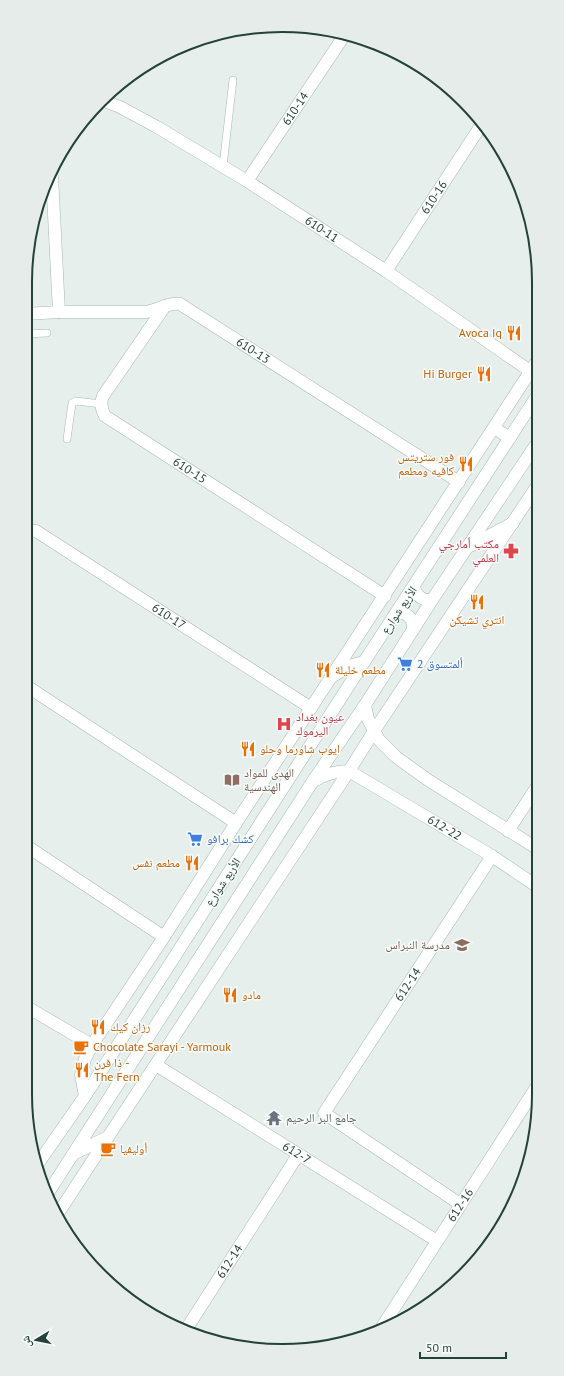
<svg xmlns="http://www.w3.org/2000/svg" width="564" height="1376" viewBox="0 0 564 1376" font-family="'PT Sans','Noto Naskh Arabic',sans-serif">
  <rect width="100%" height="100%" fill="#e6efeb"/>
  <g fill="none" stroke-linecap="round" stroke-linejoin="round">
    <!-- lane casing -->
    <g stroke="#a8b8b2" stroke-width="8">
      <g id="lane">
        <polyline points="223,166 233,80"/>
        <polyline points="25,334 47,333"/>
        <polyline points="67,439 72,403 76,401 101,404"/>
      </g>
    </g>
    <!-- street casing -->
    <g stroke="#a8b8b2" stroke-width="13">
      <g id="street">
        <path id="s1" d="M104,101L120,107L157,127L247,181L386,271L530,371"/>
        <polyline points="52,176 59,312"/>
        <path id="s2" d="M247,181L344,36"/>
        <path id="s3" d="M386,271L482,124"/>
        <path id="s4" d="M165,306L103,396C100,403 101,409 105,416L385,596"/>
        <path id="s5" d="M25,314L59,312H146C158,310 169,302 180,304L459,482"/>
        <path id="s6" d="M25,530L36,531L311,708"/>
        <polyline points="25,685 236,823"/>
        <polyline points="508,831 538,785"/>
        <polyline points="25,845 164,937"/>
        <polyline points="25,1006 92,1045"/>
        <path id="s7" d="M156,1065L437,1241"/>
        <polyline points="85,1096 81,1075 85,1059 92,1045 164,937 236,823 537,361"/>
        <path id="s8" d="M460,1204L324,1113L492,856"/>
        <polyline points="59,1212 108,1137 349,771 374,731 537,486"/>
        <path id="s9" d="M382,1327L539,1083"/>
        <path id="s10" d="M187,1328L298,1155"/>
      </g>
    </g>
    <!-- secondary casing -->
    <g stroke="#a4bbb3" stroke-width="13">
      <g id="secondary">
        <polyline points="494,428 510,438"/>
        <polyline points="470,546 513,523"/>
        <path d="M414,587C416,596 423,601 432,600"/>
        <path d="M396,613C407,611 414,619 413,630"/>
        <polyline points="331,677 352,665 364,662"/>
        <polyline points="365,705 368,719 379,740 396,757 428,780 538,849"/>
        <path id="s11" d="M314,781C325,774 336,771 349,771L492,856L538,887"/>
        <polyline points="73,1154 108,1137"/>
        <polyline points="37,1165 85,1096 364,662 537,396"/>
        <polyline points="48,1193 313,781 365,705 432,600 537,443"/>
      </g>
    </g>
    <!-- lane -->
    <use href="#lane" stroke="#fff" stroke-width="7"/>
    <!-- street -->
    <use href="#street" stroke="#fff" stroke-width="12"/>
    <!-- secondary -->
    <use href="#secondary" stroke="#fff" stroke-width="12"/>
  </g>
  <!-- icons -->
  <defs>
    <g id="restaurant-bare" transform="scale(1.2)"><path d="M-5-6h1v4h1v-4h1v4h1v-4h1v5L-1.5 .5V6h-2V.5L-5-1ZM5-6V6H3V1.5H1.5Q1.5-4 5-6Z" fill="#e8710a" stroke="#f7fbf9" stroke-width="2.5" paint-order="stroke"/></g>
    <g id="pharmacy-bare" transform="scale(1.2)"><path d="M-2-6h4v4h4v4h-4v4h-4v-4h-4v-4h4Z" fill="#e0444e" stroke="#f7fbf9" stroke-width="2.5" paint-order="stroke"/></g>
    <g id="supermarket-bare" transform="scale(1.2)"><path d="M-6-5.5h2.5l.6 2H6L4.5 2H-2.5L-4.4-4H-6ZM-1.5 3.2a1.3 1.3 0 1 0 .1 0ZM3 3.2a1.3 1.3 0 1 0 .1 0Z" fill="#3f7fe0" stroke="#f7fbf9" stroke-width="2.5" paint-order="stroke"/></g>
    <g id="hospital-bare" transform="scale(1.2)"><path d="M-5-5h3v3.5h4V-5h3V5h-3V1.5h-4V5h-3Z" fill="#e0444e" stroke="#f7fbf9" stroke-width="2.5" paint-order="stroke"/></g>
    <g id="library-bare" transform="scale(1.2)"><path d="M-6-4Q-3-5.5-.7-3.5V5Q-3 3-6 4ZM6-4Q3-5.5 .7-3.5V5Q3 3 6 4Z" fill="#8d6e63" stroke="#f7fbf9" stroke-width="2.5" paint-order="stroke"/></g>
    <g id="school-bare" transform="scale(1.2)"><path d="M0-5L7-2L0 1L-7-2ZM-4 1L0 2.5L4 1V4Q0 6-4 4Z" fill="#8d6e63" stroke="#f7fbf9" stroke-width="2.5" paint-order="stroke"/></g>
    <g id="cafe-bare" transform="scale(1.2)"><path d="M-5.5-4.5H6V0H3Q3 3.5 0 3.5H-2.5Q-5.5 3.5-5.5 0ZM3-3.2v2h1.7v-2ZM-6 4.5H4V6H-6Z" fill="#e8710a" stroke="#f7fbf9" stroke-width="2.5" paint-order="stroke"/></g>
    <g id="temple-bare" transform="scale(1.2)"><path d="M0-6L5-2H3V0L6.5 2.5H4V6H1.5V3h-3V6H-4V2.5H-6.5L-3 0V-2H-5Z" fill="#6b7280" stroke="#f7fbf9" stroke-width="2.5" paint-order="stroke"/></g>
  </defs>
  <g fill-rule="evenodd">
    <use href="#restaurant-bare" x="514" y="333"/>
    <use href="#restaurant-bare" x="484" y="374"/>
    <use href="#restaurant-bare" x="466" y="464"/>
    <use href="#pharmacy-bare" x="511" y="551"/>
    <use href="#restaurant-bare" x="477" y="602"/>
    <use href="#supermarket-bare" x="405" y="664"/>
    <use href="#restaurant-bare" x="323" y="670"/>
    <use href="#hospital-bare" x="284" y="724"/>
    <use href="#restaurant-bare" x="248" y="749"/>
    <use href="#library-bare" x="232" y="780"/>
    <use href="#supermarket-bare" x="195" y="839"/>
    <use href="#restaurant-bare" x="192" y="863"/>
    <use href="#school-bare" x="462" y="945"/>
    <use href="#restaurant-bare" x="230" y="995"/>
    <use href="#restaurant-bare" x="98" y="1027"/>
    <use href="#cafe-bare" x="81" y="1047"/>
    <use href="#restaurant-bare" x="82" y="1070"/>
    <use href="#temple-bare" x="274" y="1118"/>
    <use href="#cafe-bare" x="108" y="1149"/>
  </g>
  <g text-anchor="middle" stroke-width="3" stroke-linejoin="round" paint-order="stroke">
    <!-- street labels -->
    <g font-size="12" fill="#24423a" stroke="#f7fbf9">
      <text dy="4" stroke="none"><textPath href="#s2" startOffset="87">610-14</textPath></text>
      <text dy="4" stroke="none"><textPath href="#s3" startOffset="88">610-16</textPath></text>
      <text dy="4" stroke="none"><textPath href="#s1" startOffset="253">610-11</textPath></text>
      <text dy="4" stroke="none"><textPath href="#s5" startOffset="243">610-13</textPath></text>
      <text dy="4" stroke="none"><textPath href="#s4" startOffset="231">610-15</textPath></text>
      <text transform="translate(399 610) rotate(-56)" y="4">الأربع شوارع</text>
      <text dy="4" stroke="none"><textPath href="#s6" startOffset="169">610-17</textPath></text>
      <text dy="4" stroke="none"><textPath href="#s11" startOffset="148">612-22</textPath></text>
      <text transform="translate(223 882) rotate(-57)" y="4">الأربع شوارع</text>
      <text dy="4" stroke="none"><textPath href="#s8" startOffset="317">612-14</textPath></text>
      <text dy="4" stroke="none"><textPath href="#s7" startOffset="166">612-7</textPath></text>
      <text dy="4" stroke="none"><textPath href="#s9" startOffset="145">612-16</textPath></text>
      <text dy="4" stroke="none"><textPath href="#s10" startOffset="79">612-14</textPath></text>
    </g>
    <!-- food labels -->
    <g font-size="12" fill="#c56008" stroke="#f7fbf9" text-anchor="start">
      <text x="502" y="337" text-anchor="end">Avoca Iq</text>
      <text x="472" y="378" text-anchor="end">Hi Burger</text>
      <text x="454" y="461" text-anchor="end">فور ستريتس<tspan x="454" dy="14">كافيه ومطعم</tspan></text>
      <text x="477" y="624" text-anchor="middle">انتري تشيكن</text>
      <text x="335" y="674">مطعم خليلة</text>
      <text x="260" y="753">ايوب شاورما وحلو</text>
      <text x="180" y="867" text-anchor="end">مطعم نفس</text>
      <text x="242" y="999">مادو</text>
      <text x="110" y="1031">رزان كيك</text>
      <text x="93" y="1051">Chocolate Sarayi - Yarmouk</text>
      <text x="94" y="1067">ذا فرن -<tspan x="94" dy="14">The Fern</tspan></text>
      <text x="120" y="1153">أوليفيا</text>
    </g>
    <!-- health labels -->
    <g font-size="12" fill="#be3a42" stroke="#f7fbf9" text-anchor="end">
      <text x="499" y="548">مكتب أمارجي<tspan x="499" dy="14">العلمي</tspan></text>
      <text x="296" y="721" text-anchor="start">عيون بغداد<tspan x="296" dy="14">اليرموك</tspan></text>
    </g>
    <!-- shop labels -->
    <g font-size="12" fill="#366cbe" stroke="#f7fbf9" text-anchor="start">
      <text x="417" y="668">ألمتسوق 2</text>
      <text x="207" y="843">كشك برافو</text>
    </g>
    <!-- education labels -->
    <g font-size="12" fill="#785e54" stroke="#f7fbf9" text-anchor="start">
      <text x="244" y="777">الهدى للمواد<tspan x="244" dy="14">الهندسية</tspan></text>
      <text x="450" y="949" text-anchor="end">مدرسة النبراس</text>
    </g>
    <!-- worship labels -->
    <g font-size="12" fill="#5b616d" stroke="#f7fbf9" text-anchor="start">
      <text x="286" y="1122">جامع البر الرحيم</text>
    </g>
  </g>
  <!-- crop -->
  <path d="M0 0H564V1376H0ZM282 32H282A250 250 0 0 1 532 282V1094A250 250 0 0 1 282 1344H282A250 250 0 0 1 32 1094V282A250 250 0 0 1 282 32Z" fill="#e6ecea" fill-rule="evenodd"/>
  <path fill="none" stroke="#24423a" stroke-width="2" d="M282 32H282A250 250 0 0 1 532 282V1094A250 250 0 0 1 282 1344H282A250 250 0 0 1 32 1094V282A250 250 0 0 1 282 32Z"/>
  <!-- north arrow -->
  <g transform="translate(36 1340) rotate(260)" stroke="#f7fbf9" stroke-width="3" paint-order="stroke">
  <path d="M0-3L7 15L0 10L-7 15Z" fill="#24423a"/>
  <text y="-6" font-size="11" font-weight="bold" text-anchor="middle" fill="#24423a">ش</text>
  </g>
  <!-- scale -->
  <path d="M420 1352v6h86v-6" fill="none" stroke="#24423a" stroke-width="2"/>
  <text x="426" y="1352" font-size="12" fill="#24423a" stroke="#f7fbf9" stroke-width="3" paint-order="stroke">50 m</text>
</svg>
